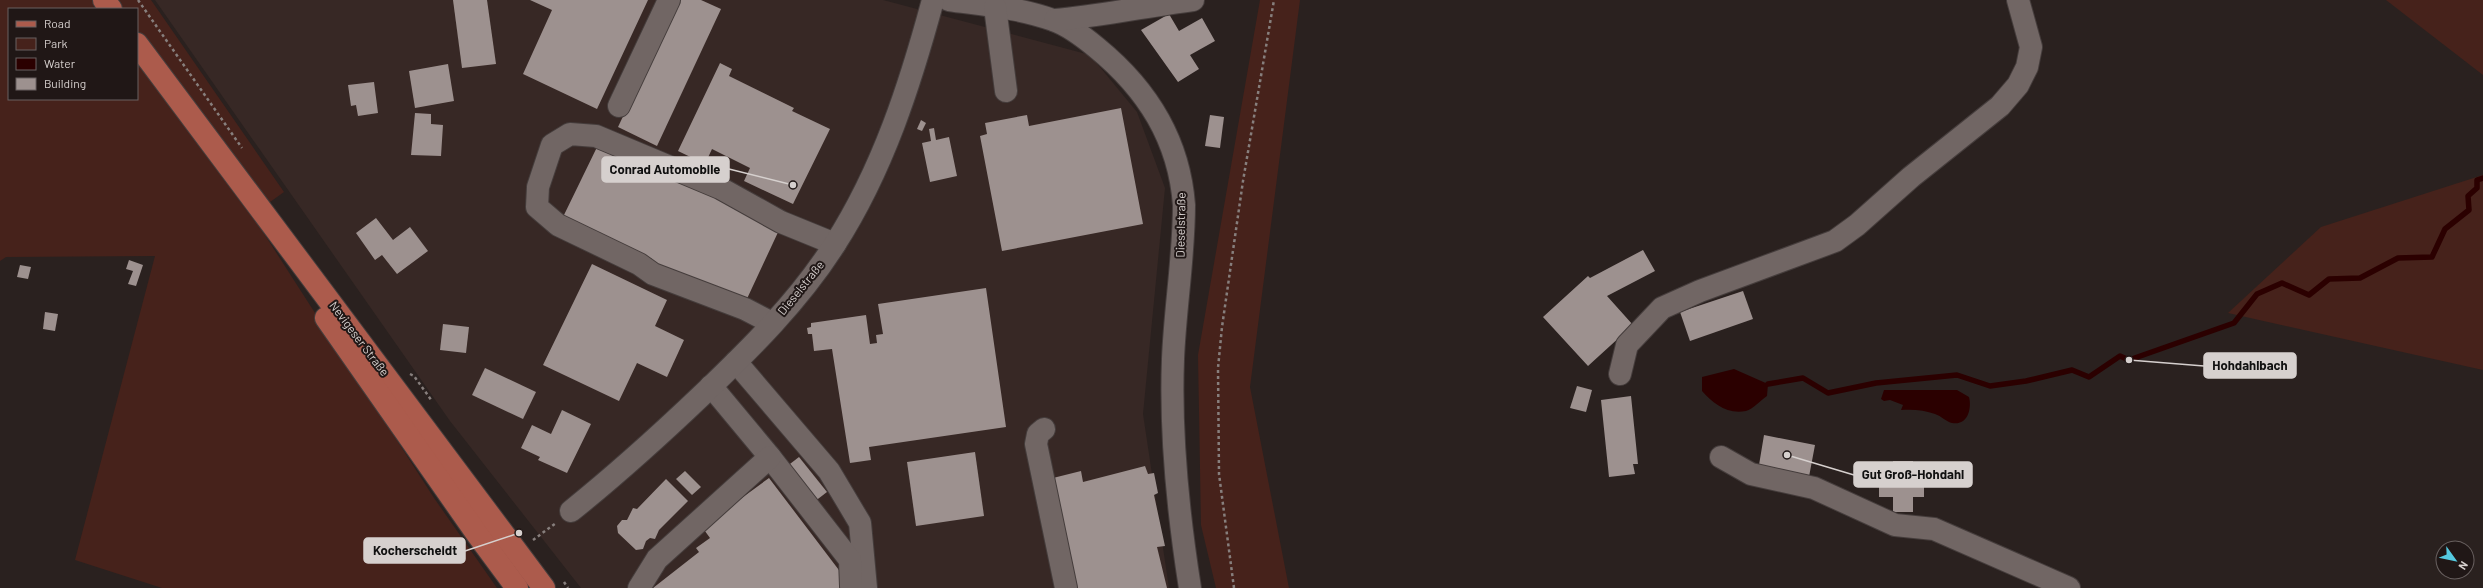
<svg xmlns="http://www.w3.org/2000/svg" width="2483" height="588" viewBox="0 0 2483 588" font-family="Barlow,sans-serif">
  <rect width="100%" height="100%" fill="#2a211f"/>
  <!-- built -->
  <polygon fill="#372825" points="155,0 883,0 1090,55 1137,112 1165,188 1143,414 1169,588 581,588 450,421"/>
  <!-- green -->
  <g fill="#46221b" fill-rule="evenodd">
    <path d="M0,0H151L284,192L252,215L434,498L497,588H162L75,560L155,256L6,257L0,261ZM9,9H137V99H9Z"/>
    <polygon points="1260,0 1300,0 1250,387 1289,588 1216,588 1201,525 1198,355"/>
    <polygon points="2386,0 2483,0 2483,75"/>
    <polygon points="2483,175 2483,370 2228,313 2321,227"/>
  </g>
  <!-- water -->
  <g fill="#2b0000">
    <path d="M1734,369L1768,384L1767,396C1761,400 1753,409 1746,411C1727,415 1713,403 1702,391V377Z"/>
    <path d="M1884,390H1957L1969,397C1972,408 1968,426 1952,423C1947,422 1941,416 1935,414C1925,410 1912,409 1901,410L1903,405L1890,400L1884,401L1881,399Z"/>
  </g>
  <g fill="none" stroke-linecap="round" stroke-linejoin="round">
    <!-- stream -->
    <polyline stroke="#2b0000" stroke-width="5.5" points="1768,384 1803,378 1828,393 1876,383 1957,375 1990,386 2026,381 2072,370 2089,377 2120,356 2129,360 2234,323 2257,294 2282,283 2309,295 2329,279 2360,278 2398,258 2432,257 2445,229 2469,210 2468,196 2477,188 2477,180 2483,178"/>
  </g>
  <!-- building -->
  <g fill="#9d918f">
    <polygon points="453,0 487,0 496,64 462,68"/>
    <polygon points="530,0 648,0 597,109 523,74 552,10"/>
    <polygon points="678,0 701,0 721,9 657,146 618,127"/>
    <polygon points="1169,14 1179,31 1202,18 1215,41 1190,55 1199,69 1178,82 1141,30"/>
    <polygon points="720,63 732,69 729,76 794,108 792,111 830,129 793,204 744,181 750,168 712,149 705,164 678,151"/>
    <polygon points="448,64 454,101 415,108 409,71"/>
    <polygon points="374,82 378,113 358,116 356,105 351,106 348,85"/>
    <polygon points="1121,108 1143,224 1002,251 980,136 987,134 985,123 1027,115 1029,126"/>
    <polygon points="415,113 431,114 431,124 443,125 441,156 411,155"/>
    <polygon points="1210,115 1224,117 1220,148 1205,146"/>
    <polygon points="921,120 926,123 922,131 917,129"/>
    <polygon points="934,128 936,140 949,137 957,176 930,182 922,143 931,141 929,129"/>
    <polygon points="599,143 780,228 745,303 672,269 669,276 648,267 652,259 563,217"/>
    <polygon points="376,218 393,240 410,227 428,251 397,274 382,255 375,260 356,233"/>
    <polygon points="1643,250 1655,271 1607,296 1633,325 1588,366 1543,317 1588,276 1590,278"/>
    <polygon points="129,260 143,265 136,286 128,284 133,271 126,269"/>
    <polygon points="592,264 667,300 655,326 684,340 667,377 637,363 619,401 543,365"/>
    <polygon points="20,265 31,267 28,279 17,277"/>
    <polygon points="986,288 1006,427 869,447 871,460 850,463 832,349 814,351 812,334 808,334 807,328 811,327 811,323 866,315 870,344 877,343 876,335 883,334 878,304"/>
    <polygon points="1743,291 1753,319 1690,341 1680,312"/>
    <polygon points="45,312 58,314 55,331 43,329"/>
    <polygon points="443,324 469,327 466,353 440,350"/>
    <polygon points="485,368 536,392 523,419 472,395"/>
    <polygon points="1577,386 1592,390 1586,412 1570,408"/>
    <polygon points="1631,396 1638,464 1633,464 1635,474 1609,477 1601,400"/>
    <polygon points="562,410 591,424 567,473 538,460 540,457 521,448 532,425 551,434"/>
    <polygon points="1764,435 1815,445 1808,482 1786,477 1788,471 1759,465"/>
    <polygon points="975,452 984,516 916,526 907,462"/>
    <polygon points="799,457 827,492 814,502 786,467"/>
    <polygon points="1893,461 1913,461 1913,486 1924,486 1924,497 1913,497 1913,512 1893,512 1893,497 1879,497 1879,486 1893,486"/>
    <polygon points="1145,466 1148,474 1154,473 1158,493 1154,495 1165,546 1157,547 1167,588 1074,588 1049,479 1081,471 1083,482"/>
    <polygon points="685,471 701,487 692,495 676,479"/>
    <polygon points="769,478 848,582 839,588 653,588 699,552 696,548 710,538 702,527"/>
    <polygon points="666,479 688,501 659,530 655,539 650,538 646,541 643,549 636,550 618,533 617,526 622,520 627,520 633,508 637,509"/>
  </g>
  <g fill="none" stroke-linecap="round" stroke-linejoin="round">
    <!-- minor casing -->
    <g stroke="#453d3c" stroke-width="24">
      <g id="minor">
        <path d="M949,0C984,5 1020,8 1053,20C1068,25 1085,38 1097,48C1147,89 1179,139 1184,205C1184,257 1175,308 1173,359C1170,436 1178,512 1190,588"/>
        <polyline points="995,7 1006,91"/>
        <path d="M1055,20C1101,16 1147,6 1193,0"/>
        <polyline points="619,106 669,0"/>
        <polyline points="772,323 745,309 653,274 639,264 558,225 537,207 538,187 552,145 570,134 596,136 720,188 781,222 835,244"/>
        <polyline points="736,362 829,471 860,523 866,588"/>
        <polyline points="1620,374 1627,345 1662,308 1700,291 1835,241 1857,225 1911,177 2000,106 2018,85 2027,67 2031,47 2018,0"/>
        <polyline points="711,386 770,457 850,560 851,586"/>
        <polyline points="1044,429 1038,434 1036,444 1066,588"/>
        <polyline points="1721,457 1751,474 1814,488 1895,525 1934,529 2069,588"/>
        <path d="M571,511C617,474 659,436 701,396C750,349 799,301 835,244C883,169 910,85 933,0"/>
        <polyline points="639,588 657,559 770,457"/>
      </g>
    </g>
    <!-- major casing -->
    <g stroke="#453d3c" stroke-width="24">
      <g id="major">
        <polyline points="104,0 111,9"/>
        <polyline points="137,44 544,588"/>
        <polyline points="326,318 477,534 517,588"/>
      </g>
    </g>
    <!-- path -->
    <g stroke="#877f7d" stroke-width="2.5" stroke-dasharray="3 3" stroke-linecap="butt">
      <polyline points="138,0 242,148"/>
      <polyline points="410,374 414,376 432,401"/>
      <polyline points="533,540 556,523"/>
      <polyline points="564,582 568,588"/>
      <polyline points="1234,588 1219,474 1218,368 1222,327 1243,181 1274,0"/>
    </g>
    <!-- minor -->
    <use href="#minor" stroke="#716664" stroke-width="22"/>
    <!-- major -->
    <use href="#major" stroke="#ac5b4c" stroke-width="22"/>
  </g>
  <g text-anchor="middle" stroke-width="4" stroke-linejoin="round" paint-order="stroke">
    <!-- street labels -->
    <g font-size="12" fill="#d6d0ce" stroke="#201716">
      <text transform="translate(1181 225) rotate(-89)" y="4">Dieselstraße</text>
      <text transform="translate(801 288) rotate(-51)" y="4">Dieselstraße</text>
      <text transform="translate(359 339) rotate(53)" y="4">Nevigeser Straße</text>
    </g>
  </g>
  <!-- callouts -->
  <path fill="none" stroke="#d6d0ce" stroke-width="1.5" d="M793 185L729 169M2129 360L2204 366M1787 455L1854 475M519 533L465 551"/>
  <g fill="#d6d0ce" stroke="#201716" stroke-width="1.5">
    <circle cx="793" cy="185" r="4"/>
    <circle cx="2129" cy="360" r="4"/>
    <circle cx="1787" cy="455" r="4"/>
    <circle cx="519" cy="533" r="4"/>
  </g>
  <g fill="#d6d0ce" stroke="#d6d0ce" stroke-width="1.5">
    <rect x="602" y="157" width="127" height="25" rx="4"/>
    <rect x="2204" y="353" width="92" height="25" rx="4"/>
    <rect x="1854" y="462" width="118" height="25" rx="4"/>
    <rect x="364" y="538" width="101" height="25" rx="4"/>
  </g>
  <g font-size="13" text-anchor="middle" font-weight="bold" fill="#111">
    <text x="665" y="174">Conrad Automobile</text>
    <text x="2250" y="370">Hohdahlbach</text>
    <text x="1913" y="479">Gut Groß-Hohdahl</text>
    <text x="415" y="555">Kocherscheidt</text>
  </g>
  <!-- legend -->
  <rect x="8" y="8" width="130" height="92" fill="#201716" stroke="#696160"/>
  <rect x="16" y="21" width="20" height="6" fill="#ac5b4c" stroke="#696160"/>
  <text x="44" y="28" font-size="12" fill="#d6d0ce">Road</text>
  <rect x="16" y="38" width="20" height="12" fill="#46221b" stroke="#696160"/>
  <text x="44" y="48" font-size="12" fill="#d6d0ce">Park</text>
  <rect x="16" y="58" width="20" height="12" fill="#2b0000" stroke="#696160"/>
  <text x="44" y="68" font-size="12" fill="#d6d0ce">Water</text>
  <rect x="16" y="78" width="20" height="12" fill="#9d918f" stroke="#696160"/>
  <text x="44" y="88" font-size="12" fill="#d6d0ce">Building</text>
  <!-- north arrow -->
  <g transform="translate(2455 560) rotate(123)"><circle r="19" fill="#201716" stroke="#696160"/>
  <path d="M0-3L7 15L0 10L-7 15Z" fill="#55cae0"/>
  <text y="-6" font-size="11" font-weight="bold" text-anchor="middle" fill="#d6d0ce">N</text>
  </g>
</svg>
